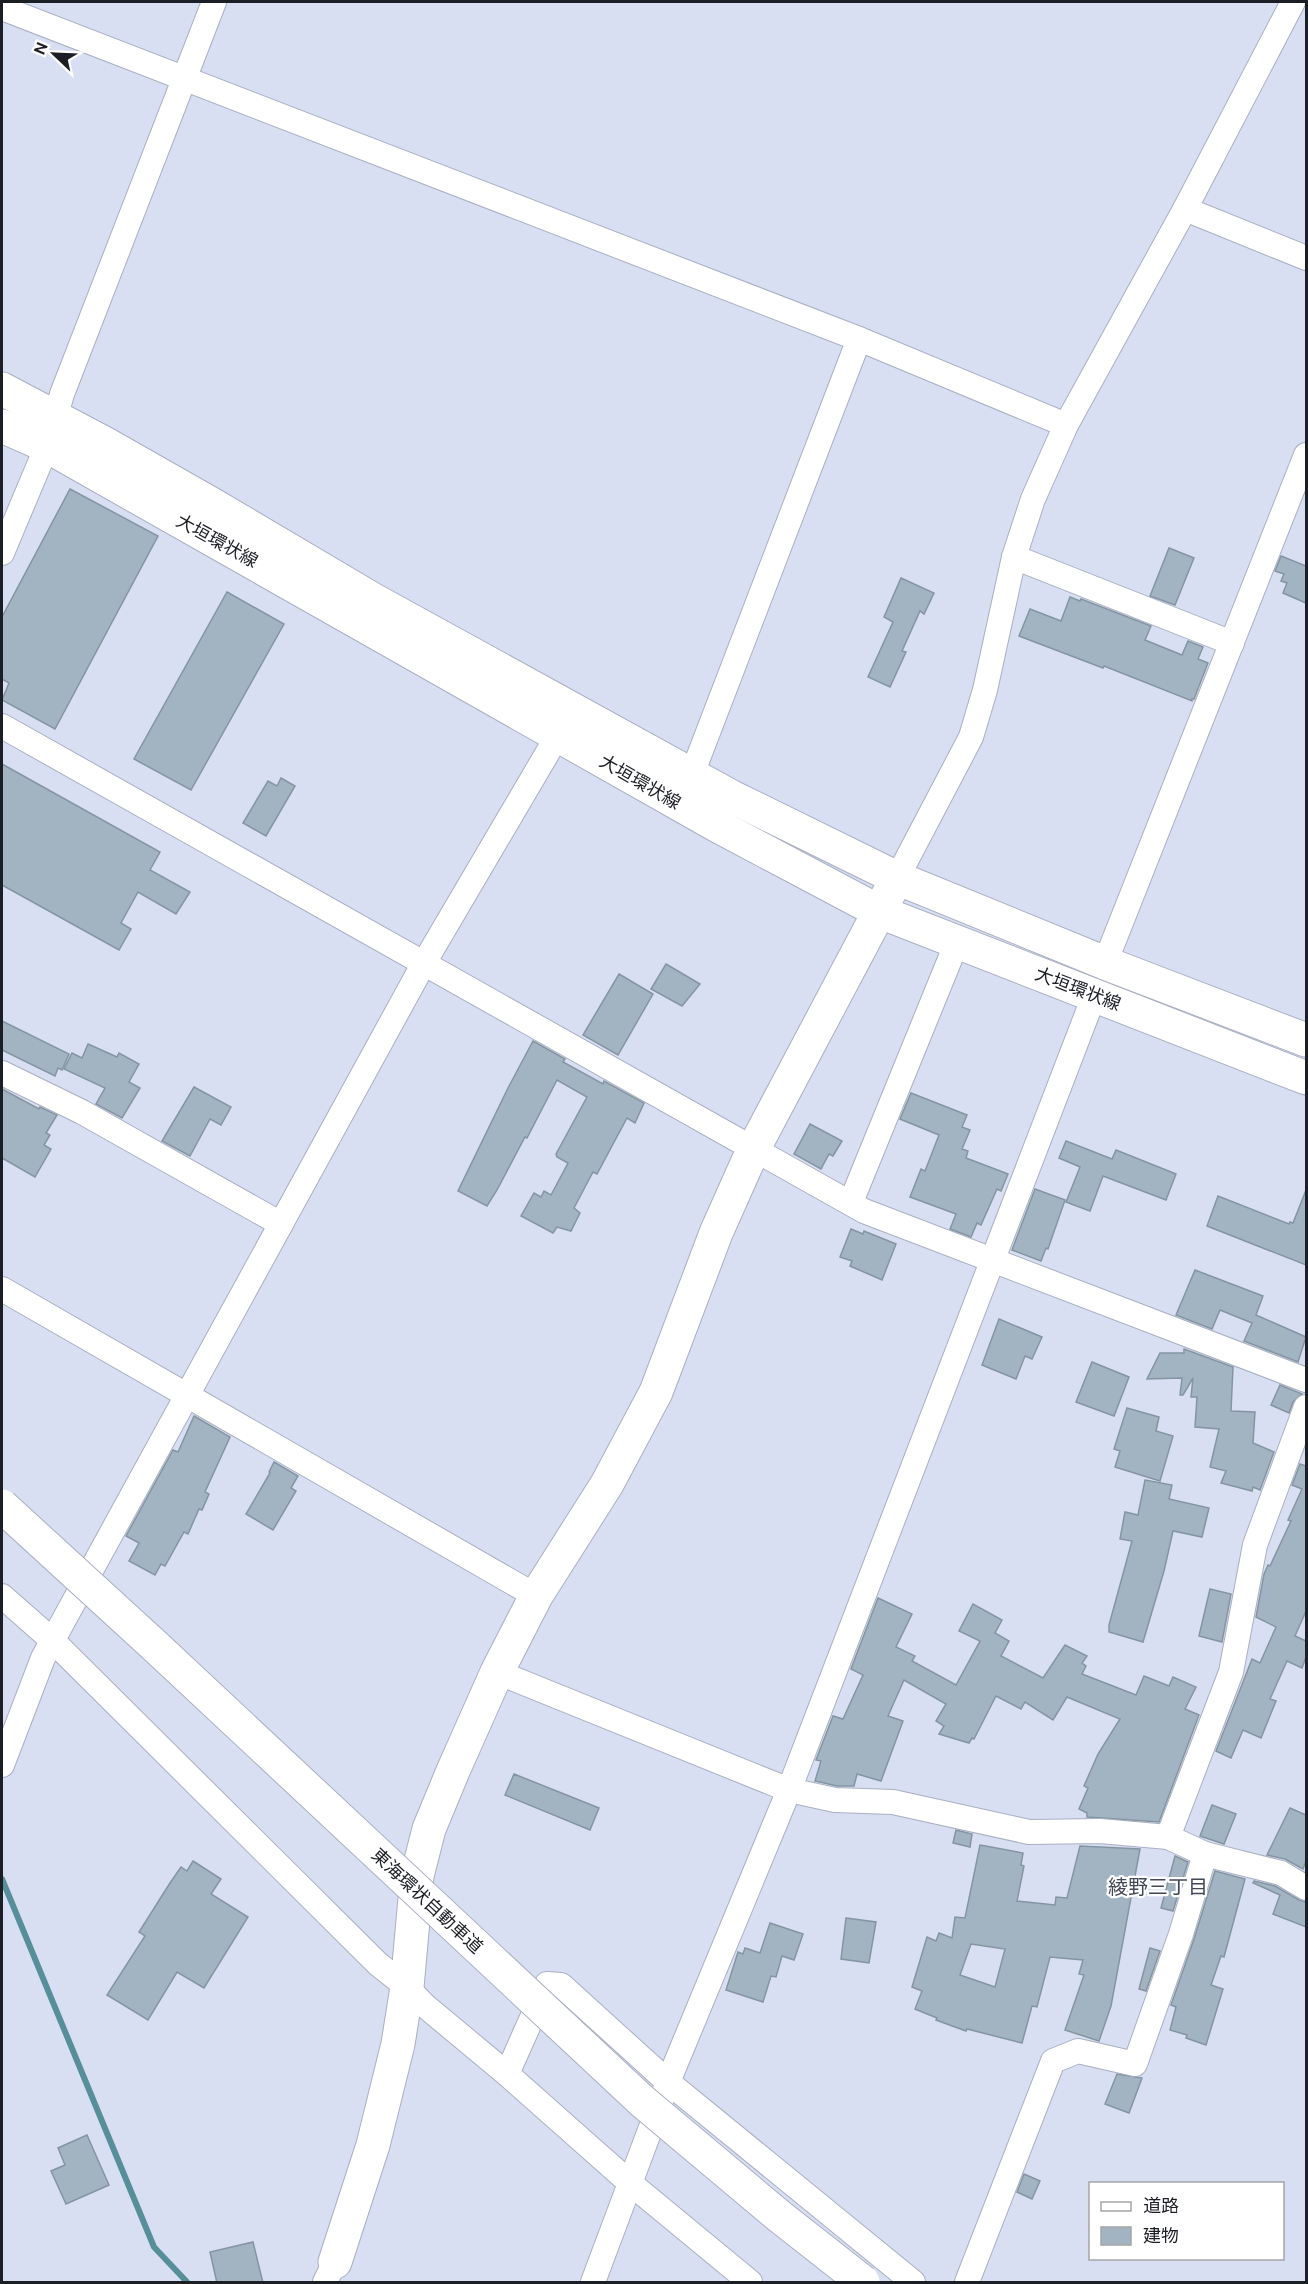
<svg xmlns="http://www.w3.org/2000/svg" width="1308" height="2284" viewBox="0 0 1308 2284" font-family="Ubuntu,'Noto Sans JP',sans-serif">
  <rect width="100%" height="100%" fill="#d9dff3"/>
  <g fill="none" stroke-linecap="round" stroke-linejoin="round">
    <!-- stream -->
    <polyline stroke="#578f99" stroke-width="6" points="2,1879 154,2247 187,2282"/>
  </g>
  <!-- building -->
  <g fill="#a2b4c1" stroke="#8495a2" stroke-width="1.5" fill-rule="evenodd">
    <polygon points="70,489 158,536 55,729 2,700 9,683 2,679 2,617"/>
    <polygon points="1169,548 1194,558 1175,605 1150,596"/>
    <polygon points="1281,556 1306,566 1306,603 1283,593 1287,583 1281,581 1284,574 1275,571"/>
    <polygon points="901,578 934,593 924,614 920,611 902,651 906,652 890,687 868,677 893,622 884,617"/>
    <polygon points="227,592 284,624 191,790 134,759"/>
    <polygon points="1070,597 1080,601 1081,599 1151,626 1145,640 1182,655 1188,641 1203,647 1198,659 1208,663 1194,699 1192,699 1192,701 1104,666 1103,668 1019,636 1030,609 1061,621"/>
    <polygon points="2,764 160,852 150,870 190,892 176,914 138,892 121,923 131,929 119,950 2,885"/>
    <polygon points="281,778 295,786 266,836 243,823 268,781 277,786"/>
    <polygon points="666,964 700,984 682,1006 651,989"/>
    <polygon points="619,974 653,994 618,1055 583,1035"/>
    <polygon points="2,1021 69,1054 62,1070 58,1068 55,1076 2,1050"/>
    <polygon points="533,1041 565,1059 563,1062 603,1084 604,1081 644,1103 635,1123 627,1118 597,1174 593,1172 574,1208 580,1213 571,1231 557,1227 553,1233 521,1216 534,1193 541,1197 544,1191 551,1195 568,1163 557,1157 556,1154 587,1097 557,1080 527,1138 525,1137 497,1190 487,1206 458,1191 508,1088"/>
    <polygon points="88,1044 117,1057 119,1053 139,1064 129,1082 140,1088 122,1118 96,1104 105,1088 64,1069 72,1053 82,1058"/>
    <polygon points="194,1087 231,1107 221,1125 210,1119 190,1156 162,1141"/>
    <polygon points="2,1089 39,1109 40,1107 57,1115 46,1133 50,1135 44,1145 51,1149 35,1177 2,1158"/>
    <polygon points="911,1093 967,1115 962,1127 970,1130 962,1149 968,1151 966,1158 1008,1174 1001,1191 997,1189 981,1225 977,1223 971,1237 950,1229 956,1214 910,1197 921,1169 925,1171 939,1135 900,1119"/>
    <polygon points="810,1124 842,1141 833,1156 829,1154 821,1169 794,1154"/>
    <polygon points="1066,1141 1112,1159 1116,1150 1176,1174 1166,1200 1103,1176 1090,1211 1066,1202 1080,1167 1059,1158"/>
    <polygon points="1035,1189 1065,1200 1048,1249 1046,1248 1041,1261 1012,1250"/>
    <polygon points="1306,1190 1306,1265 1207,1226 1218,1196 1289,1224 1290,1222 1293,1223"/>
    <polygon points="851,1229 863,1234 864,1231 896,1244 882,1280 850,1266 852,1261 840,1257"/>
    <polygon points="1195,1270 1263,1296 1256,1315 1306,1337 1298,1362 1244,1341 1252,1323 1220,1310 1212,1329 1176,1315"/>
    <polygon points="999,1319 1042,1337 1032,1359 1025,1356 1016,1379 982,1365"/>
    <polygon points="1184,1349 1233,1367 1231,1411 1255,1412 1253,1443 1274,1452 1260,1490 1253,1487 1252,1491 1221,1483 1226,1471 1210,1467 1219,1429 1195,1427 1197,1397 1191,1397 1193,1378 1183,1395 1180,1395 1182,1378 1147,1379 1160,1353 1184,1353"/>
    <polygon points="1092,1362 1129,1377 1114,1416 1076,1402"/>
    <polygon points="1280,1385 1302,1394 1293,1402 1289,1413 1271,1405"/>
    <polygon points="1127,1408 1159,1417 1156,1431 1173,1436 1160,1481 1115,1467 1120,1451 1114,1449"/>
    <polygon points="194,1416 230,1437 205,1492 209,1494 202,1510 199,1509 188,1534 184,1532 165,1566 161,1564 155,1575 129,1561 139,1543 126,1536 173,1450 178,1452"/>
    <polygon points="274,1462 298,1476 291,1488 296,1491 273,1530 246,1514 270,1473 269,1472"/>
    <polygon points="1300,1464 1306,1466 1306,1611 1295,1636 1306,1641 1306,1657 1302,1668 1287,1661 1270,1699 1276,1701 1261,1738 1243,1730 1231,1758 1216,1751 1252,1659 1260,1663 1276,1627 1256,1617 1264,1574 1268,1565 1270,1566 1291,1521 1288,1520 1302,1489 1292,1485"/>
    <polygon points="1145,1480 1172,1485 1169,1499 1209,1508 1202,1537 1173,1531 1164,1571 1143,1642 1109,1632 1109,1625 1132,1541 1120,1539 1125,1512 1138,1515"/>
    <polygon points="1210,1589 1231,1594 1222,1642 1199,1636"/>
    <polygon points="878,1598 912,1614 896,1647 915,1656 912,1661 956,1685 980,1641 959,1631 973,1604 1002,1620 995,1633 1009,1641 1001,1656 1043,1678 1065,1645 1087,1656 1082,1663 1086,1666 1082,1674 1136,1695 1144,1676 1169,1686 1173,1677 1196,1687 1185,1709 1199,1715 1159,1822 1087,1817 1087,1813 1079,1809 1088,1788 1084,1786 1098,1754 1120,1719 1067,1697 1053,1720 1025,1702 1021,1709 996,1696 974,1739 972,1738 969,1743 939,1734 944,1726 936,1721 946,1704 904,1680 888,1716 903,1721 881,1781 857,1774 854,1786 837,1786 815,1781 821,1761 816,1760 833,1716 843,1719 863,1675 851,1669"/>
    <polygon points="514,1774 599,1808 590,1830 505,1795"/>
    <polygon points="1212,1805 1236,1814 1224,1844 1200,1836"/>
    <polygon points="1290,1808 1306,1815 1306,1861 1303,1869 1285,1859 1267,1855"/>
    <polygon points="956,1830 972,1834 970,1847 953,1843"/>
    <path d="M980,1845L1023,1853L1021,1865L1024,1866L1017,1901L1055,1905L1056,1897L1067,1898L1080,1846L1140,1849L1111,2006L1099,2041L1065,2030L1084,1975L1079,1974L1083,1960L1050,1957L1037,2007L1032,2006L1022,2043L967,2029L966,2031L936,2020L937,2018L915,2009L922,1991L912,1987L927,1937L936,1941L939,1933L952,1938L955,1917L965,1918ZM971,1944L1005,1949L995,1987L960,1975Z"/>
    <polygon points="1175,1856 1188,1862 1173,1911 1161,1908"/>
    <polygon points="193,1861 221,1879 211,1894 248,1917 204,1988 177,1972 148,2020 107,1995 145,1936 139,1932 170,1883 181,1867 187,1871"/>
    <polygon points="1215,1871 1245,1879 1224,1957 1221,1956 1211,1985 1223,1989 1206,2045 1186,2038 1187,2035 1170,2030 1176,2007 1171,2005 1194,1939"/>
    <polygon points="1254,1881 1275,1886 1299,1900 1306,1902 1306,1927 1273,1914 1280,1895 1253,1883"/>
    <polygon points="846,1918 876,1922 869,1963 841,1959"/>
    <polygon points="770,1923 803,1934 794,1960 782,1956 776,1977 771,1976 763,2002 726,1990 738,1952 743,1954 745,1948 760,1953"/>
    <polygon points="1150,1948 1160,1951 1146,1991 1139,1989"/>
    <polygon points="1117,2074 1142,2078 1129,2113 1105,2104"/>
    <polygon points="87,2135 109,2185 66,2204 51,2171 65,2165 58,2148"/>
    <polygon points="1024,2174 1040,2181 1032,2199 1017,2192"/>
    <polygon points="253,2242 263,2283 217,2283 210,2252"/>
  </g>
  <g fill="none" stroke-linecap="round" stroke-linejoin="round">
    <!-- street casing -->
    <g stroke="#a9afc2" stroke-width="26">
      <g id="street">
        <polyline points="2,8 859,339 1066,425"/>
        <polyline points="1185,209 1306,258"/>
        <polyline points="2,553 47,446 62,394 214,2"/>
        <polyline points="1014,557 1232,643"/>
        <polyline points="2,726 864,1211 1306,1380"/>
        <polyline points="692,774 859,339"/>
        <polyline points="897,878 971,737 985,690 1014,557 1033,499 1066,425 1185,209 1293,2"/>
        <polyline points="1105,963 1306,455"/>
        <polyline points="2,1073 82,1112 281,1224"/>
        <polyline points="851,1202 957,942"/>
        <polyline points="2,1289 536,1596"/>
        <polyline points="2,1596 52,1640 378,1964 407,1987 424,2005 507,2074 630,2183 750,2282"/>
        <polyline points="497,1672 789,1790 835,1800 893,1802 1029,1832 1100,1831 1168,1837 1205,1854 1281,1873 1306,1888"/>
        <polyline points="2,1765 43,1658 424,963 558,735"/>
        <polyline points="1168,1837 1231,1672 1255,1545 1306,1407"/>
        <polyline points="507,2074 547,1984 561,1985 668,2082 913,2282"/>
        <polyline points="325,2282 335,2262"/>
        <polyline points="593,2282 668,2082 789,1790 1094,996"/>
        <polyline points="967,2282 1053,2061 1078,2051 1135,2064 1181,1934 1205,1854"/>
      </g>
    </g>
    <!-- secondary casing -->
    <g stroke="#a9afc2" stroke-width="35">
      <polyline id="secondary" points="335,2262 373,2145 398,2044 407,1987 417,1876 429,1829 453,1771 497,1672 536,1596 607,1484 656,1392 716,1233 753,1150 897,878"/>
    </g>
    <!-- primary casing -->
    <g stroke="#a9afc2" stroke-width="35">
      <g id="primary">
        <polyline points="2,389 106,444 215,506 372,599 732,797 897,878 1105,963 1306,1040"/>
        <polyline points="2,426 47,446 716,825 880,912 1306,1078"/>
      </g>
    </g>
    <!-- street -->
    <use href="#street" stroke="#fff" stroke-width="24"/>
    <!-- secondary -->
    <use href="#secondary" stroke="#fff" stroke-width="33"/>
    <!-- primary -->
    <use href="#primary" stroke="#fff" stroke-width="33"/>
    <!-- highway-bridge casing -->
    <g stroke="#a9afc2" stroke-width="35" stroke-linecap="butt">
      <polyline id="highway-bridge" points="2,1506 155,1646 642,2101 779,2216 863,2282"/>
    </g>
    <!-- highway-bridge -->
    <use href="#highway-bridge" stroke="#fff" stroke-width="33"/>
  </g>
  <g text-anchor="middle" stroke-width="4.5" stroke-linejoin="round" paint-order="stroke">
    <!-- street labels -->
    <g font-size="18" fill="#1c1e25" stroke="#fff">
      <text transform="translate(217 541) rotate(29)" y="6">大垣環状線</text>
      <text transform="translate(640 782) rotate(30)" y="6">大垣環状線</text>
      <text transform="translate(1078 989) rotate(21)" y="6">大垣環状線</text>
      <text transform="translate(427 1901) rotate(43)" y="6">東海環状自動車道</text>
    </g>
    <!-- neighbourhood labels -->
    <g font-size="20" fill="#434858" stroke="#fff">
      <text x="1158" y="1894">綾野三丁目</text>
    </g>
  </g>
  <!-- border -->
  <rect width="1308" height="2284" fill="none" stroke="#1c1e25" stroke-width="6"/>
  <!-- legend -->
  <rect x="1089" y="2182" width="195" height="78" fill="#ffffff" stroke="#a4a5a8" stroke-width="1.5"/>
  <rect x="1101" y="2202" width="30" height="9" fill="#ffffff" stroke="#a4a5a8" stroke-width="1.5"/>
  <text x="1143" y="2212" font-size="18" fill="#1c1e25">道路</text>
  <rect x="1101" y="2227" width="30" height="18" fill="#a2b4c1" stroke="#a4a5a8" stroke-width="1.5"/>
  <text x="1143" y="2242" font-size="18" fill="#1c1e25">建物</text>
  <!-- north arrow -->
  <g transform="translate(54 54) rotate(293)" stroke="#ffffff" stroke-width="4.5" paint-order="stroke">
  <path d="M0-4.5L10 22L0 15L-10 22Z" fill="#1c1e25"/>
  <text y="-9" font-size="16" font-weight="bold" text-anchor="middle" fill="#1c1e25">N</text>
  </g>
</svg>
